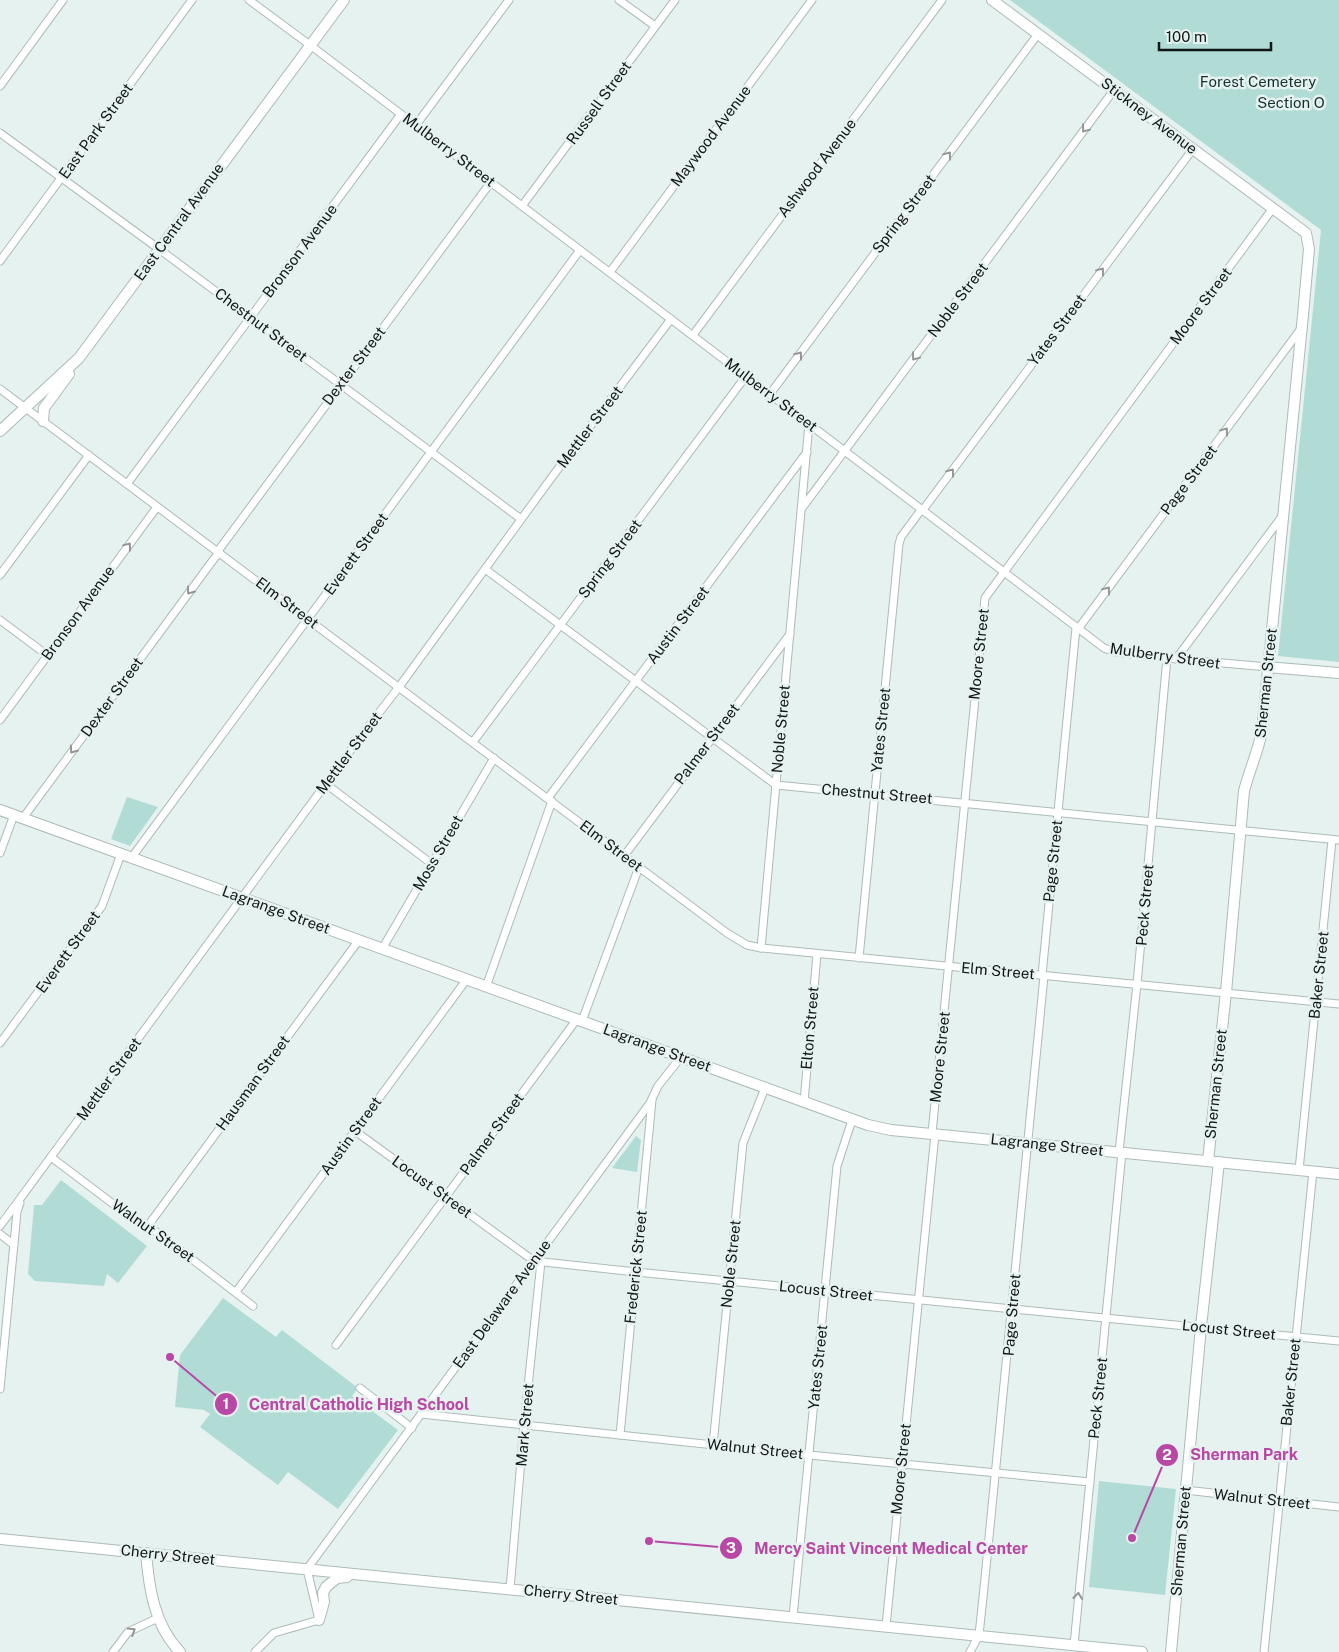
<svg xmlns="http://www.w3.org/2000/svg" width="1339" height="1652" viewBox="0 0 1339 1652" font-family="'Public Sans',sans-serif">
  <rect width="100%" height="100%" fill="#e5f2f0"/>
  <!-- green -->
  <g fill="#b1dcd5">
    <polygon points="1010,0 1339,0 1339,662 1278,656 1321,230"/>
    <polygon points="127,797 158,807 130,846 111,839"/>
    <polygon points="636,1136 641,1140 637,1172 612,1168"/>
    <polygon points="61,1180 147,1246 118,1283 107,1274 104,1286 35,1281 28,1274 34,1205 42,1205"/>
    <polygon points="223,1298 276,1337 282,1330 358,1388 352,1396 398,1430 338,1509 288,1472 278,1485 200,1427 210,1414 204,1410 175,1407 180,1355"/>
    <polygon points="1099,1481 1176,1489 1165,1595 1089,1587"/>
  </g>
  <g fill="none" stroke-linecap="round" stroke-linejoin="round">
    <!-- street casing -->
    <g stroke="#aebab8" stroke-width="9">
      <g id="street">
        <polyline points="249,0 310,45 1104,648 1115,652 1167,658 1268,667"/>
        <polyline points="619,0 655,26"/>
        <polyline points="0,86 63,0"/>
        <polyline points="416,125 509,0"/>
        <polyline points="0,133 159,249 521,519"/>
        <polyline points="522,206 675,0"/>
        <polyline points="0,261 192,0"/>
        <polyline points="610,272 812,0"/>
        <polyline points="693,335 942,0"/>
        <polyline points="0,389 727,933 747,945 761,948 1339,1004"/>
        <polyline points="770,394 1038,34"/>
        <polyline points="127,484 401,114"/>
        <polyline points="802,508 1114,90"/>
        <polyline points="922,511 1193,149"/>
        <polyline points="218,551 491,182"/>
        <polyline points="485,569 776,785 1339,840"/>
        <polyline points="0,575 89,455"/>
        <polyline points="0,620 47,655"/>
        <polyline points="1078,629 1300,330"/>
        <polyline points="1176,659 1283,515"/>
        <polyline points="0,720 157,507"/>
        <polyline points="473,742 746,376"/>
        <polyline points="326,784 432,864"/>
        <polyline points="548,798 807,452"/>
        <polyline points="23,818 219,552"/>
        <polyline points="0,853 14,815"/>
        <polyline points="624,856 790,634"/>
        <polyline points="132,857 580,250"/>
        <polyline points="761,948 809,424"/>
        <polyline points="382,949 494,758"/>
        <polyline points="859,958 899,544 901,537 921,510"/>
        <polyline points="1042,975 1076,628"/>
        <polyline points="486,987 552,801"/>
        <polyline points="582,1021 639,867"/>
        <polyline points="0,1043 102,906 121,854"/>
        <polyline points="804,1102 817,954"/>
        <polyline points="355,1131 534,1261 636,1272 1339,1341"/>
        <polyline points="932,1133 985,598 1273,208"/>
        <polyline points="1119,1152 1137,984 1167,658"/>
        <polyline points="51,1157 137,1222 154,1230 253,1306"/>
        <polyline points="1299,1170 1332,840"/>
        <polyline points="0,1226 364,732 399,687 552,477 671,319"/>
        <polyline points="147,1227 359,940"/>
        <polyline points="0,1234 14,1245"/>
        <polyline points="236,1292 467,979"/>
        <polyline points="336,1345 577,1019"/>
        <polyline points="360,1388 412,1428"/>
        <polyline points="0,1389 17,1212 20,1203"/>
        <polyline points="421,1414 809,1455 1090,1482"/>
        <polyline points="620,1435 652,1100"/>
        <polyline points="713,1445 743,1143 765,1088"/>
        <polyline points="1185,1490 1339,1507"/>
        <polyline points="510,1589 524,1425 541,1262"/>
        <polyline points="793,1617 837,1166 852,1120"/>
        <polyline points="886,1626 935,1134"/>
        <polyline points="1074,1645 1122,1152"/>
        <polyline points="113,1652 128,1632 158,1618"/>
        <polyline points="255,1652 274,1633 319,1620 307,1569 650,1103 658,1086 681,1057"/>
        <polyline points="970,1652 979,1635 985,1578 1044,976"/>
        <polyline points="1264,1652 1313,1171"/>
      </g>
    </g>
    <!-- secondary casing -->
    <g stroke="#aebab8" stroke-width="12">
      <g id="secondary">
        <path d="M992,0L1306,233L1309,249L1303,315L1262,731C1258,752 1249,771 1244,791L1226,992L1208,1161"/>
        <polyline points="43,421 44,408 69,374"/>
        <polyline points="0,431 79,358 344,0"/>
        <polyline points="1268,667 1339,673"/>
        <polyline points="0,810 868,1125 891,1130 1339,1174"/>
        <polyline points="0,1539 1142,1652"/>
        <path d="M146,1553C149,1588 154,1625 180,1652"/>
        <polyline points="319,1620 324,1602 323,1593 326,1587 337,1578 347,1577"/>
        <polyline points="1171,1652 1201,1327 1219,1162"/>
      </g>
    </g>
    <!-- street -->
    <use href="#street" stroke="#fff" stroke-width="7"/>
    <!-- secondary -->
    <use href="#secondary" stroke="#fff" stroke-width="10"/>
  </g>
  <!-- one-way arrows -->
  <defs><path id="oneway-chevron" d="M-2-3.5L2.5 0L-2 3.5" fill="none" stroke-width="1.6" stroke-linecap="round" stroke-linejoin="round" transform="scale(1.25)"/></defs>
  <g stroke="#949696">
    <use href="#oneway-chevron" transform="translate(1085 129) rotate(127)"/>
    <use href="#oneway-chevron" transform="translate(948 155) rotate(-53)"/>
    <use href="#oneway-chevron" transform="translate(1101 271) rotate(-53)"/>
    <use href="#oneway-chevron" transform="translate(799 355) rotate(-53)"/>
    <use href="#oneway-chevron" transform="translate(915 357) rotate(127)"/>
    <use href="#oneway-chevron" transform="translate(1225 431) rotate(-53)"/>
    <use href="#oneway-chevron" transform="translate(951 472) rotate(-53)"/>
    <use href="#oneway-chevron" transform="translate(128 546) rotate(-53)"/>
    <use href="#oneway-chevron" transform="translate(1107 590) rotate(-53)"/>
    <use href="#oneway-chevron" transform="translate(190 591) rotate(126)"/>
    <use href="#oneway-chevron" transform="translate(73 750) rotate(126)"/>
    <use href="#oneway-chevron" transform="translate(1078 1596) rotate(-84)"/>
    <use href="#oneway-chevron" transform="translate(132 1631) rotate(-32)"/>
  </g>
  <g text-anchor="middle" stroke-width="5" stroke-linejoin="round" paint-order="stroke">
    <!-- park labels -->
    <g font-size="15" fill="#14312e" stroke="#e5f2f0">
      <text x="1258" y="87">Forest Cemetery</text>
      <text x="1291" y="108">Section O</text>
    </g>
    <!-- street labels -->
    <g font-size="15" fill="#121616" stroke="#e5f2f0">
      <text transform="translate(599 103) rotate(-54)" y="5">Russell Street</text>
      <text transform="translate(1149 116) rotate(37)" y="5">Stickney Avenue</text>
      <text transform="translate(96 131) rotate(-54)" y="5">East Park Street</text>
      <text transform="translate(711 136) rotate(-53)" y="5">Maywood Avenue</text>
      <text transform="translate(449 150) rotate(37)" y="5">Mulberry Street</text>
      <text transform="translate(817 168) rotate(-53)" y="5">Ashwood Avenue</text>
      <text transform="translate(904 214) rotate(-53)" y="5">Spring Street</text>
      <text transform="translate(179 222) rotate(-54)" y="5">East Central Avenue</text>
      <text transform="translate(300 251) rotate(-53)" y="5">Bronson Avenue</text>
      <text transform="translate(958 300) rotate(-53)" y="5">Noble Street</text>
      <text transform="translate(1201 306) rotate(-53)" y="5">Moore Street</text>
      <text transform="translate(261 325) rotate(37)" y="5">Chestnut Street</text>
      <text transform="translate(1057 330) rotate(-53)" y="5">Yates Street</text>
      <text transform="translate(354 366) rotate(-53)" y="5">Dexter Street</text>
      <text transform="translate(771 395) rotate(37)" y="5">Mulberry Street</text>
      <text transform="translate(590 427) rotate(-53)" y="5">Mettler Street</text>
      <text transform="translate(1189 480) rotate(-53)" y="5">Page Street</text>
      <text transform="translate(356 554) rotate(-54)" y="5">Everett Street</text>
      <text transform="translate(610 559) rotate(-53)" y="5">Spring Street</text>
      <text transform="translate(287 603) rotate(37)" y="5">Elm Street</text>
      <text transform="translate(78 613) rotate(-54)" y="5">Bronson Avenue</text>
      <text transform="translate(678 625) rotate(-53)" y="5">Austin Street</text>
      <text transform="translate(979 654) rotate(-84)" y="5">Moore Street</text>
      <text transform="translate(1165 656) rotate(8)" y="5">Mulberry Street</text>
      <text transform="translate(1266 683) rotate(-84)" y="5">Sherman Street</text>
      <text transform="translate(112 697) rotate(-54)" y="5">Dexter Street</text>
      <text transform="translate(781 729) rotate(-85)" y="5">Noble Street</text>
      <text transform="translate(881 730) rotate(-84)" y="5">Yates Street</text>
      <text transform="translate(707 744) rotate(-53)" y="5">Palmer Street</text>
      <text transform="translate(349 753) rotate(-53)" y="5">Mettler Street</text>
      <text transform="translate(877 794) rotate(5)" y="5">Chestnut Street</text>
      <text transform="translate(611 846) rotate(37)" y="5">Elm Street</text>
      <text transform="translate(438 853) rotate(-60)" y="5">Moss Street</text>
      <text transform="translate(1053 861) rotate(-84)" y="5">Page Street</text>
      <text transform="translate(1145 905) rotate(-85)" y="5">Peck Street</text>
      <text transform="translate(276 910) rotate(20)" y="5">Lagrange Street</text>
      <text transform="translate(68 952) rotate(-54)" y="5">Everett Street</text>
      <text transform="translate(998 971) rotate(5)" y="5">Elm Street</text>
      <text transform="translate(1319 975) rotate(-84)" y="5">Baker Street</text>
      <text transform="translate(810 1028) rotate(-85)" y="5">Elton Street</text>
      <text transform="translate(657 1048) rotate(20)" y="5">Lagrange Street</text>
      <text transform="translate(940 1057) rotate(-84)" y="5">Moore Street</text>
      <text transform="translate(109 1079) rotate(-54)" y="5">Mettler Street</text>
      <text transform="translate(253 1083) rotate(-54)" y="5">Hausman Street</text>
      <text transform="translate(1216 1084) rotate(-84)" y="5">Sherman Street</text>
      <text transform="translate(492 1134) rotate(-54)" y="5">Palmer Street</text>
      <text transform="translate(351 1136) rotate(-54)" y="5">Austin Street</text>
      <text transform="translate(1047 1145) rotate(6)" y="5">Lagrange Street</text>
      <text transform="translate(432 1187) rotate(36)" y="5">Locust Street</text>
      <text transform="translate(153 1231) rotate(35)" y="5">Walnut Street</text>
      <text transform="translate(731 1264) rotate(-84)" y="5">Noble Street</text>
      <text transform="translate(636 1267) rotate(-84)" y="5">Frederick Street</text>
      <text transform="translate(826 1291) rotate(6)" y="5">Locust Street</text>
      <text transform="translate(502 1304) rotate(-54)" y="5">East Delaware Avenue</text>
      <text transform="translate(1012 1315) rotate(-85)" y="5">Page Street</text>
      <text transform="translate(1229 1330) rotate(6)" y="5">Locust Street</text>
      <text transform="translate(818 1367) rotate(-84)" y="5">Yates Street</text>
      <text transform="translate(1291 1382) rotate(-84)" y="5">Baker Street</text>
      <text transform="translate(1098 1398) rotate(-84)" y="5">Peck Street</text>
      <text transform="translate(525 1425) rotate(-85)" y="5">Mark Street</text>
      <text transform="translate(755 1449) rotate(6)" y="5">Walnut Street</text>
      <text transform="translate(901 1469) rotate(-84)" y="5">Moore Street</text>
      <text transform="translate(1262 1499) rotate(6)" y="5">Walnut Street</text>
      <text transform="translate(1181 1541) rotate(-85)" y="5">Sherman Street</text>
      <text transform="translate(168 1555) rotate(6)" y="5">Cherry Street</text>
      <text transform="translate(571 1595) rotate(6)" y="5">Cherry Street</text>
    </g>
  </g>
  <!-- callouts -->
  <path fill="none" stroke="#b948a5" stroke-width="2" d="M170 1357L226 1404M1132 1538L1167 1455M649 1541L731 1548"/>
  <g fill="#b948a5" stroke="#e5f2f0" stroke-width="2">
    <circle cx="170" cy="1357" r="5"/>
    <circle cx="1132" cy="1538" r="5"/>
    <circle cx="649" cy="1541" r="5"/>
    <circle cx="226" cy="1404" r="12"/>
    <circle cx="1167" cy="1455" r="12"/>
    <circle cx="731" cy="1548" r="12"/>
  </g>
  <g font-size="15" text-anchor="middle" font-weight="bold" fill="#fff">
    <text x="226" y="1409">1</text>
    <text x="1167" y="1460">2</text>
    <text x="731" y="1553">3</text>
  </g>
  <g font-size="16" text-anchor="middle" font-weight="bold" fill="#b948a5" stroke="#e5f2f0" stroke-width="5" stroke-linejoin="round" paint-order="stroke">
    <text x="359" y="1410">Central Catholic High School</text>
    <text x="1244" y="1460">Sherman Park</text>
    <text x="891" y="1554">Mercy Saint Vincent Medical Center</text>
  </g>
  <!-- scale -->
  <path d="M1159 42v8h112v-8" fill="none" stroke="#121616" stroke-width="2.5"/>
  <text x="1166" y="42" font-size="15" fill="#121616" stroke="#e5f2f0" stroke-width="4" paint-order="stroke">100 m</text>
</svg>
